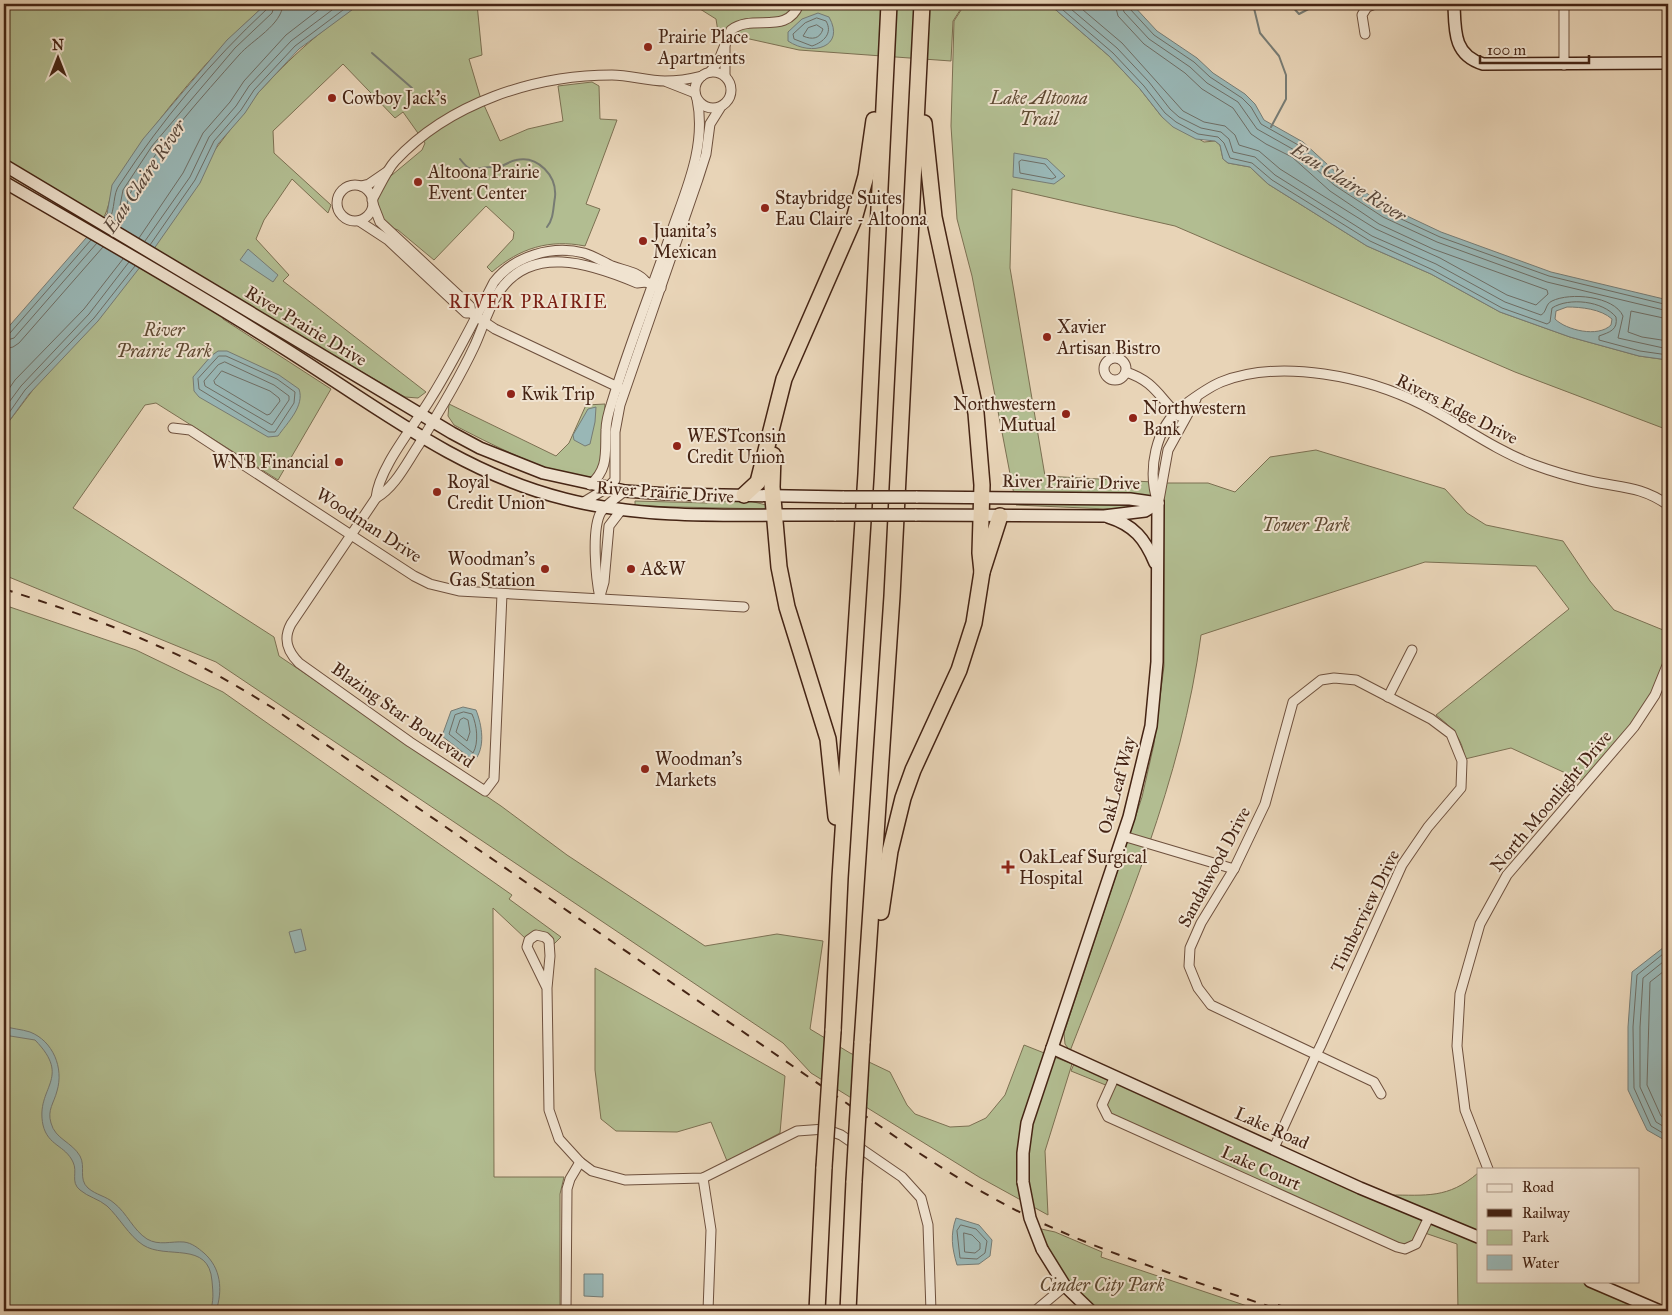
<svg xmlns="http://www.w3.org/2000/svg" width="1672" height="1315" viewBox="0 0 1672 1315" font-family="'IM FELL Great Primer',serif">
  <rect width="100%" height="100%" fill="#e8d4b7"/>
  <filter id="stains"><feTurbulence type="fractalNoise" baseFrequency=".004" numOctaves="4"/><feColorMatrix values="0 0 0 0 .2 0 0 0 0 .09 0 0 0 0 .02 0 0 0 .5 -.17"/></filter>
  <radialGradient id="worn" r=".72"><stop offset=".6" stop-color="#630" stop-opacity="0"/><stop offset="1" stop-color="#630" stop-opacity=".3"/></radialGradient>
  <!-- green -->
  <g fill="#b2bd91" stroke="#7c7052">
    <path d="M20,4H266C210,55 161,113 119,176C109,190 111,208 101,222L4,164V13Z"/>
    <path d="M360,4H477L482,55L469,59L480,96L500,141L528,129L563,121L558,86L592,82L599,86L600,119L617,120L586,204L600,209L585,246C549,239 520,248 492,272L487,267L513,239L514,232L486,206L434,260L398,230L387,226L377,210V200L386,180L422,150L425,143L403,112L395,118L343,64L273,131L274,153L331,205L328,213L292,179L264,220L256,239L289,275L283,281L426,392L418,398L405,397L222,290L223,319L331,389L278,480L156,403L145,405L73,508L274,637L279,656L501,806L567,855L705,946L777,934L823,941L810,1029L850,1053L890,1072L907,1105L915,1114L950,1127L969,1126L986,1118L1005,1095L1024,1045L1072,1064L1045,1151L1048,1215L979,1177L811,1073L783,1043L216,662L4,575V428L258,93C292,56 318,32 360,4Z"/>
    <polygon points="692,4 964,4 953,21 951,61 799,50 718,32 716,19"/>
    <polygon points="965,4 1049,4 1109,56 1140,89 1162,117 1204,142 1215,141 1220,145 1223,159 1228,163 1250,167 1268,184 1367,246 1431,274 1500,312 1570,337 1639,356 1668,360 1668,430 1515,372 1175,226 1012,189 1010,268 1045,476 1153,482 1153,511 1016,505 972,276 957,219 951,126 954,21"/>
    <path d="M449,404L556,456L569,443L586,405L605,404L602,464C600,468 598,473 593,476C570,486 477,437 454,425L448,416Z"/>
    <path d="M1316,450L1445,489L1467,513L1486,525L1563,541L1590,581L1614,610L1668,632C1668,691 1621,738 1585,782L1511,748L1465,759C1462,738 1453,728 1436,715L1569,609L1536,566L1425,562L1201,635C1182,780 1123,915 1070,1051L1065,1044L1064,1033L1142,797L1154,744L1164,666V483H1208L1235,492L1270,457Z"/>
    <polygon points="746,500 766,505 766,509 635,506 635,501 707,503"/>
    <polygon points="4,605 136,650 223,692 512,895 509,899 561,937 554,944 532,933 525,938 493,908 494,1177 564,1177 560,1194 560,1311 4,1311"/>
    <polygon points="595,968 785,1076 780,1133 727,1161 711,1122 677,1132 616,1131 601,1119 595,1070"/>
    <path d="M1076,1059L1389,1195C1426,1195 1448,1199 1478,1173V1281H1581L1651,1311H1458L1457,1244L1419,1231L1411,1242L1400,1245L1110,1114L1106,1104L1113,1088L1071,1071Z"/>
    <polygon points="1032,1227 1055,1232 1102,1252 1101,1257 1262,1311 1092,1311 1075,1297"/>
  </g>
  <!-- water -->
  <g fill="#99b7b6" stroke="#777c75" fill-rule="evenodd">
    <polygon points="266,4 360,4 299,49 258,93 245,113 218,144 200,183 151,253 98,321 29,394 4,428 4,332 107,214 112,185 143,139 227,40"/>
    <path d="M1049,4H1132L1157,31L1197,58L1213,73L1245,94L1255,104L1264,120L1303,142L1340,176L1388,207L1441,232L1551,272L1668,300V360L1639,356L1570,337L1500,312L1431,274L1367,246L1268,184L1250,167L1228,163L1223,159L1220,145L1215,141L1196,139L1173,127L1162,117L1140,89L1109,56ZM1567,307C1581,307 1601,309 1612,319L1611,325C1598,338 1566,330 1555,319L1556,311Z"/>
    <path d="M818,13L829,17C846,47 812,57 788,41V32L802,19Z"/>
    <polygon points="1014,153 1047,159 1065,176 1054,184 1013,177"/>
    <polygon points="248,249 278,275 273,282 240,260"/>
    <path d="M218,351H227L279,375L299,389C305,406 287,423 278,436L268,437L199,397L194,391L193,377L211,356Z"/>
    <polygon points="596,407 595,422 590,444 585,446 574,440 573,435 588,409"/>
    <path d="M463,707L476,710C482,725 486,748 474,761L442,736L451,711Z"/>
    <polygon points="301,929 306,950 295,953 289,932"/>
    <polygon points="1668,944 1668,1142 1647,1130 1628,1090 1628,1027 1632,972"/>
    <path d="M4,1026C12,1029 21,1029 30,1032C53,1041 64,1068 57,1091C54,1103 47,1110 51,1123C55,1139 72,1142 80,1156C86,1167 78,1179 88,1188C96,1195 106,1196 114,1203C127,1213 133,1230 147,1239C159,1246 171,1241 184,1242C192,1243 198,1248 204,1253C221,1268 223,1290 216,1311H210C214,1302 213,1292 212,1281C209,1240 166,1260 143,1245C129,1236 119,1217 107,1206C99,1199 88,1197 80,1190C70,1182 78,1172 73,1162C65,1145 48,1146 43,1125C35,1087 73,1079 35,1040L4,1035Z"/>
    <path d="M956,1218L979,1225L992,1240L990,1256L979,1264L957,1265C952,1248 950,1235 956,1218Z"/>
    <polygon points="584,1274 603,1274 603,1297 584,1296"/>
  </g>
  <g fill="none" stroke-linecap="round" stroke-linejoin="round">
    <!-- shore -->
    <g stroke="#6f6e65" stroke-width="1">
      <path d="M1056,4L1113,53L1144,86L1165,113L1176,122L1198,134L1218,137L1224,143L1230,158L1252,163L1272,180L1370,241L1433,270L1502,308L1547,324L1550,322L1552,308C1569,297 1603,301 1616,317C1618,330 1610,332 1599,336V340L1640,351L1668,355"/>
      <path d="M1065,4L1117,48L1149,82L1170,109L1179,117L1201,128L1221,132L1229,139L1233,152L1255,157L1275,175L1372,236L1436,264L1505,302L1541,315C1547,312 1545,304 1552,301C1570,292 1614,296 1623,316L1618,338L1668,349"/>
      <polyline points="1076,4 1122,43 1183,111 1204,122 1225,126 1235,135 1239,145 1259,151 1280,169 1376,229 1440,258 1507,295 1536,305 1548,294 1547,290 1433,249 1379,224 1330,191 1292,157 1266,144 1251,134 1233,108 1202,89 1185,73 1144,44 1118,16 1115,4"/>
      <polyline points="1122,4 1124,12 1149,39 1190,67 1207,83 1238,102 1257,129 1296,151 1334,185 1383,217 1437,242 1547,282 1668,311"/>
      <polyline points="1128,4 1130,9 1154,35 1194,62 1210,77 1242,98 1251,107 1261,124 1300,146 1337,180 1386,212 1440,237 1549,276 1668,305"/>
      <path d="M817,18L826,21C833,33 824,42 812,46L794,39L793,34L805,23Z"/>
      <path d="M817,25L823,29C820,39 812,40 803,36L808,28Z"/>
      <polygon points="1022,160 1045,164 1056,177 1052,179 1020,173 1019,162"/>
      <path d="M109,220C116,209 112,194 120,184C162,120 211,61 267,9L269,4"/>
      <polyline points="114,223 118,216 123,190 152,146 235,48 272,13 275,4"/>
      <path d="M120,227C128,216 125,201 132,190C161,142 201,98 239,55C252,40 282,25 283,4"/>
      <polyline points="139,238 183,173 203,133 230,102 244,81 286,35 326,4"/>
      <polyline points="145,241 190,177 209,137 236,106 249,86 291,41 340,4"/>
      <polyline points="150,245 195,180 214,141 241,110 254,90 295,46 351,4"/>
      <polyline points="1668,319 1631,311 1628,332 1642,337 1668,341"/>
      <polyline points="4,335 10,333 91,240"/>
      <polyline points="4,341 14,338 97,243"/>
      <polyline points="4,349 13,347 19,343 103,247"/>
      <polygon points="219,356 226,356 277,379 295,392 294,403 275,432 269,432 199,389 198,379"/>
      <polygon points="225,362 274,385 289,396 289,400 272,425 205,386 204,381 218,365"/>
      <polygon points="222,371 270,391 279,398 280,401 270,414 267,415 215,384 214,381"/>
      <polyline points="4,396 15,380 84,309 123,259"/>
      <polyline points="4,409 21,386 89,314 129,262"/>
      <polyline points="4,420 25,390 94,318 135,266"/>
      <path d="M464,712L472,714C477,725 479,743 473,753L449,734L455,715Z"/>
      <polygon points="464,718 468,720 470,732 467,741 456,732 460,720"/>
      <polyline points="1668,950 1637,975 1633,1027 1634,1088 1651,1126 1668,1136"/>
      <polyline points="1668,958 1643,978 1640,1027 1640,1087 1656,1122 1668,1129"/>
      <polyline points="1668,968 1650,982 1647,1085 1661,1116 1668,1121"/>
      <polygon points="961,1225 976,1229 987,1241 985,1253 977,1259 960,1258 957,1231"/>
      <polygon points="964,1233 972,1235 980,1243 980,1249 975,1253 965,1252"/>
    </g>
    <!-- stream -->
    <g stroke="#777c75" stroke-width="2">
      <polyline points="1253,4 1260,33 1279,56 1286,75 1286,99 1271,127"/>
      <polyline points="1290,4 1299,14 1318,4"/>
      <polyline points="372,53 412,88"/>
      <path d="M460,159C473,176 474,167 490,167C495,166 497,168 502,166C506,164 511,161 516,160C538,155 557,176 555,197C553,208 554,218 547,227"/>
    </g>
    <!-- street casing -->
    <g stroke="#6e503d" stroke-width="11">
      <g id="street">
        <polyline points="1564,4 1564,65"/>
        <polyline points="1365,34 1362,15 1367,7 1375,4"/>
        <polyline points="725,46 725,76"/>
        <circle cx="713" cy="90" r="18"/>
        <path d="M710,72L718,62L731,30C753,13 787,36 799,4"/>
        <polyline points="667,82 695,93"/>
        <circle cx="355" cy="203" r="18"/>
        <polyline points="361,186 369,184 388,171"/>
        <path d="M372,200C379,188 386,171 395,161C449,103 534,75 612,75C630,75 647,81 665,81C677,81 690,79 702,76"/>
        <polyline points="373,204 380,222 470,306 471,313"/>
        <polyline points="359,221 388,240 466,313 471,313 495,329 620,388"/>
        <circle cx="1115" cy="369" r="11"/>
        <path d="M1126,372C1154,381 1159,397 1179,416"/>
        <polyline points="173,428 190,430 414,576 430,584 459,591 744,607"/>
        <path d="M590,485C609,469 605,452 606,430C606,420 609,411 612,402C629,346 651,291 670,236C685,192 707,147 697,99"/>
        <path d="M376,498C379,467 415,425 431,398C454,361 474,321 494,282C514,256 552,245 584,253C594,256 603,262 612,266C625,271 637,271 646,282"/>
        <polyline points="1159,500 1168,450 1196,399"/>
        <polyline points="582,503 607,488 615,480 615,432 620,405 698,179 706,154 710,124 720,108"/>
        <path d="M1158,503C1147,471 1155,427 1183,406C1195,397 1207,388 1221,382C1281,358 1368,377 1423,405C1460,424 1493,449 1532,464C1551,471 1571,477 1590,481C1621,488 1641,486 1668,505"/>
        <path d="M502,594L494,779L485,791L410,742L299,663C287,651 283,639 291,624L376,498C395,487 406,464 418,446C438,414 458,381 474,347C482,330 487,311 497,295C529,242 592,264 637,283L646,282L661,288"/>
        <polyline points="600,596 604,582 609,526 622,509"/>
        <path d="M600,598C596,579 591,529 601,512C607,504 617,497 625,491"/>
        <polyline points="1388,697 1412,650"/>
        <polyline points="1123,836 1234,869"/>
        <polyline points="547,988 527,947 529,940 536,935 545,937 549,941 550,956 547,988 549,1110 559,1139 580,1162 592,1171 625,1180 703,1178 797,1131 825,1129 841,1135 902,1177 921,1198 928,1225 931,1311"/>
        <polyline points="1115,1076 1102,1105 1108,1117 1397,1247 1405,1249 1416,1244 1429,1217"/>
        <polyline points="1274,1148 1316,1055 1321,1045 1402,865 1428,827 1461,788 1462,761 1451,734 1431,719 1356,680 1334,678 1321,680 1293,702 1265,804 1234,869 1201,923 1190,948 1189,966 1198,988 1211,1005 1374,1082 1381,1094"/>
        <polyline points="1488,1169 1465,1110 1457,1046 1460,994 1480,924 1507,875 1634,727 1655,695 1668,663"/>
        <polyline points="703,1178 711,1230 708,1311"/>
        <polyline points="566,1311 567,1189 570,1179 580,1162"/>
        <polyline points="1035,1311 1065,1286"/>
      </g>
    </g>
    <!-- secondary casing -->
    <g stroke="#452414" stroke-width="14">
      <g id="secondary">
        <polyline points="4,4 5,4"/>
        <path d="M1454,4C1455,30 1453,55 1483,64L1668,63"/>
        <polyline points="4,165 452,433 480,448 543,473 625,491 668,494 844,497"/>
        <path d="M4,182C97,236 191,289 282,347C373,404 459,473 565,499C650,521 748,514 836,515"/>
        <polyline points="916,497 1130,499 1158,503"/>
        <polyline points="915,515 1104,516 1145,511 1158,503"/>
        <path d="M1108,517C1134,525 1145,539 1155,563"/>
        <polyline points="1052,1048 1360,1188 1478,1237"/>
        <polyline points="1023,1182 1023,1153 1027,1123 1129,817 1151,726 1157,662 1158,503"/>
        <polyline points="1042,1249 1065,1286 1091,1311"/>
        <polyline points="1590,1281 1660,1311"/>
      </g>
    </g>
    <!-- highway casing -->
    <g stroke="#452414" stroke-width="18">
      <g id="highway">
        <polyline points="924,123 934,217 976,413 982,485 980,553 982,572"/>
        <polyline points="773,455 772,487 779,567 787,607 828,739 836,817"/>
        <polyline points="744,495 758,482 784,379 854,219 866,176 874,120"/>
        <polyline points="881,912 890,851 903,798 913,770 959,670 974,623 982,572 1000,516"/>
        <polyline points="833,1031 840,878 866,474 889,4"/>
        <polyline points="862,1043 892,596 922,4"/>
        <polyline points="817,1311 824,1167"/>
        <polyline points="848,1311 854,1181"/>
      </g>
    </g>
    <!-- street -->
    <use href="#street" stroke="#f0e3d0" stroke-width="9"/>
    <!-- secondary -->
    <use href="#secondary" stroke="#f0e3d0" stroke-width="11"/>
    <!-- highway -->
    <use href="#highway" stroke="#e8d4b7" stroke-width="15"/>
    <!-- rail -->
    <g stroke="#452414" stroke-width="2" stroke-dasharray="9 9" stroke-linecap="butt">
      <path d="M4,589C56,606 108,623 158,646C198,663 236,685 273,708L916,1151C957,1178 999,1203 1044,1224C1121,1259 1203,1284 1283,1311"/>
      <polyline points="1278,1305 1297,1311"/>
    </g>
    <!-- secondary-bridge casing -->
    <g stroke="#452414" stroke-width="14" stroke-linecap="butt">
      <g id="secondary-bridge">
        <polyline points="844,497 916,497"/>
        <polyline points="836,515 915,515"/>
        <polyline points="1023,1182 1030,1218 1042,1249"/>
      </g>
    </g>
    <!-- highway-bridge casing -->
    <g stroke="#452414" stroke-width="18" stroke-linecap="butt">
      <g id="highway-bridge">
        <polyline points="824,1167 833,1031"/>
        <polyline points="854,1181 862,1043"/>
      </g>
    </g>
    <!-- secondary-bridge -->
    <use href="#secondary-bridge" stroke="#f0e3d0" stroke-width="11"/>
    <!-- highway-bridge -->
    <use href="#highway-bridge" stroke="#e8d4b7" stroke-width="15"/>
  </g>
  <!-- markers -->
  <g fill="#8f2418" stroke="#f0e3d0" stroke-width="2">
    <circle cx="648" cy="47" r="5"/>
    <circle cx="332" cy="98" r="5"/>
    <circle cx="418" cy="182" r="5"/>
    <circle cx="765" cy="208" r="5"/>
    <circle cx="643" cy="241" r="5"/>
    <circle cx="1047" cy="337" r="5"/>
    <circle cx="511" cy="394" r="5"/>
    <circle cx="1066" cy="414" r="5"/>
    <circle cx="1133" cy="418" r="5"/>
    <circle cx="677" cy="446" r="5"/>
    <circle cx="339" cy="462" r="5"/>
    <circle cx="437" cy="492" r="5"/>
    <circle cx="545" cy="569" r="5"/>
    <circle cx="631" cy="569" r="5"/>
    <circle cx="645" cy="769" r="5"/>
    <path d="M1005.5 859.5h5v5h5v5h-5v5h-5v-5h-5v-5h5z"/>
  </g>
  <g text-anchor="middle" stroke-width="4" stroke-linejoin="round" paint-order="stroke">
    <!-- poi labels -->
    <g font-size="18" fill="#452414" stroke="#f0e3d0" text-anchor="start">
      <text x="658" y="43">Prairie Place<tspan x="658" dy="21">Apartments</tspan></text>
      <text x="342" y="104">Cowboy Jack's</text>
      <text x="428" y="178">Altoona Prairie<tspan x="428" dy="21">Event Center</tspan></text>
      <text x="775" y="204">Staybridge Suites<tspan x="775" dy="21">Eau Claire - Altoona</tspan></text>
      <text x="653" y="237">Juanita’s<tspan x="653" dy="21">Mexican</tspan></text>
      <text x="1057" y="333">Xavier<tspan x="1057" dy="21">Artisan Bistro</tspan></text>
      <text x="521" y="400">Kwik Trip</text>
      <text x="1056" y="410" text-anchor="end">Northwestern<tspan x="1056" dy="21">Mutual</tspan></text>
      <text x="1143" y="414">Northwestern<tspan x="1143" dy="21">Bank</tspan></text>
      <text x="687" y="442">WESTconsin<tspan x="687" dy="21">Credit Union</tspan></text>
      <text x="329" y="468" text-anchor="end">WNB Financial</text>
      <text x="447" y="488">Royal<tspan x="447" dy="21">Credit Union</tspan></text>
      <text x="535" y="565" text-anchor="end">Woodman’s<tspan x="535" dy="21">Gas Station</tspan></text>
      <text x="641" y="575">A&amp;W</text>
      <text x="655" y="765">Woodman's<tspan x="655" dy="21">Markets</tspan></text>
      <text x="1019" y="863">OakLeaf Surgical<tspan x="1019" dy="21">Hospital</tspan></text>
    </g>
    <!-- park labels -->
    <g font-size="18" font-style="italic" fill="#604a33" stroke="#f0e3d0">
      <text x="1039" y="104">Lake Altoona<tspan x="1039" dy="21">Trail</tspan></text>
      <text x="164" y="336">River<tspan x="164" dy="21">Prairie Park</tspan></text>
      <text x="1306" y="531">Tower Park</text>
      <text x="1102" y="1291">Cinder City Park</text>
    </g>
    <!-- street labels -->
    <g font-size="18" fill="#452414" stroke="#f0e3d0">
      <text transform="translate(306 326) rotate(31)" y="6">River Prairie Drive</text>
      <text transform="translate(1457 409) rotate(27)" y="6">Rivers Edge Drive</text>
      <text transform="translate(1071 482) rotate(1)" y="6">River Prairie Drive</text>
      <text transform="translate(665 492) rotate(4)" y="6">River Prairie Drive</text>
      <text transform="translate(369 525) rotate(33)" y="6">Woodman Drive</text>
      <text transform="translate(403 715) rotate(35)" y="6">Blazing Star Boulevard</text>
      <text transform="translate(1117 785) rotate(-75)" y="6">OakLeaf Way</text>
      <text transform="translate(1551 801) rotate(-50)" y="6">North Moonlight Drive</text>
      <text transform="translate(1214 867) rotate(-62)" y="6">Sandalwood Drive</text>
      <text transform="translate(1365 911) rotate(-64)" y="6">Timberview Drive</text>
      <text transform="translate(1272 1128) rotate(24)" y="6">Lake Road</text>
      <text transform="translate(1261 1168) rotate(24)" y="6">Lake Court</text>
    </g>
    <!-- water labels -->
    <g font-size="19" font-style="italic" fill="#5a493c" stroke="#f0e3d0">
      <text transform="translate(144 176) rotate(-56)" y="7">Eau Claire River</text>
      <text transform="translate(1349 182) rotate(32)" y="7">Eau Claire River</text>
    </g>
    <!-- neighbourhood labels -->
    <g font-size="19" letter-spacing="1" fill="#7a1f14" stroke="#f0e3d0">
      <text x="528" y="308">RIVER PRAIRIE</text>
    </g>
  </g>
  <!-- margin -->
  <rect width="1672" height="1315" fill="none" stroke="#e8d4b7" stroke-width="20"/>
  <rect x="5" y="5" width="1662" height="1305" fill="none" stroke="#452414" stroke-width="2.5"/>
  <rect x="10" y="10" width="1652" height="1295" fill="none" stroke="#452414"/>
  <!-- legend -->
  <rect x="1477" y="1168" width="162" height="115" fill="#f0e3d0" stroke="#ac9785"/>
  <rect x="1487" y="1184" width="25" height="8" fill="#f0e3d0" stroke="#ac9785"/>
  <text x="1522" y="1192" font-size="15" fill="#452414">Road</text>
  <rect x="1487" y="1209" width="25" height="8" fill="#452414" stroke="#ac9785"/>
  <text x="1522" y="1218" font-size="15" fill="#452414">Railway</text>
  <rect x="1487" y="1230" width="25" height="15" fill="#b2bd91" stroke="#ac9785"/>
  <text x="1522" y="1242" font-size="15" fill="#452414">Park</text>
  <rect x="1487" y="1255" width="25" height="15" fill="#99b7b6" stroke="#ac9785"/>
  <text x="1522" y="1268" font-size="15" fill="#452414">Water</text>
  <!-- north arrow -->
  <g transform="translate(58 58)" stroke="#f0e3d0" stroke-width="4" paint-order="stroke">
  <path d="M0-4L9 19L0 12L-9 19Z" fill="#452414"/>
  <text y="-8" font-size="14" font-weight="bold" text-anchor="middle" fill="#452414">N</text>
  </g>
  <!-- scale -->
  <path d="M1480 55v8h109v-8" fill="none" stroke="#452414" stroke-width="2.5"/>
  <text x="1487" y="55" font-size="15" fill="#452414" stroke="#f0e3d0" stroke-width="4" paint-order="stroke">100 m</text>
  <rect width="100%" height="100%" filter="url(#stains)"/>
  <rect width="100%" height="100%" fill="url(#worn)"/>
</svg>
